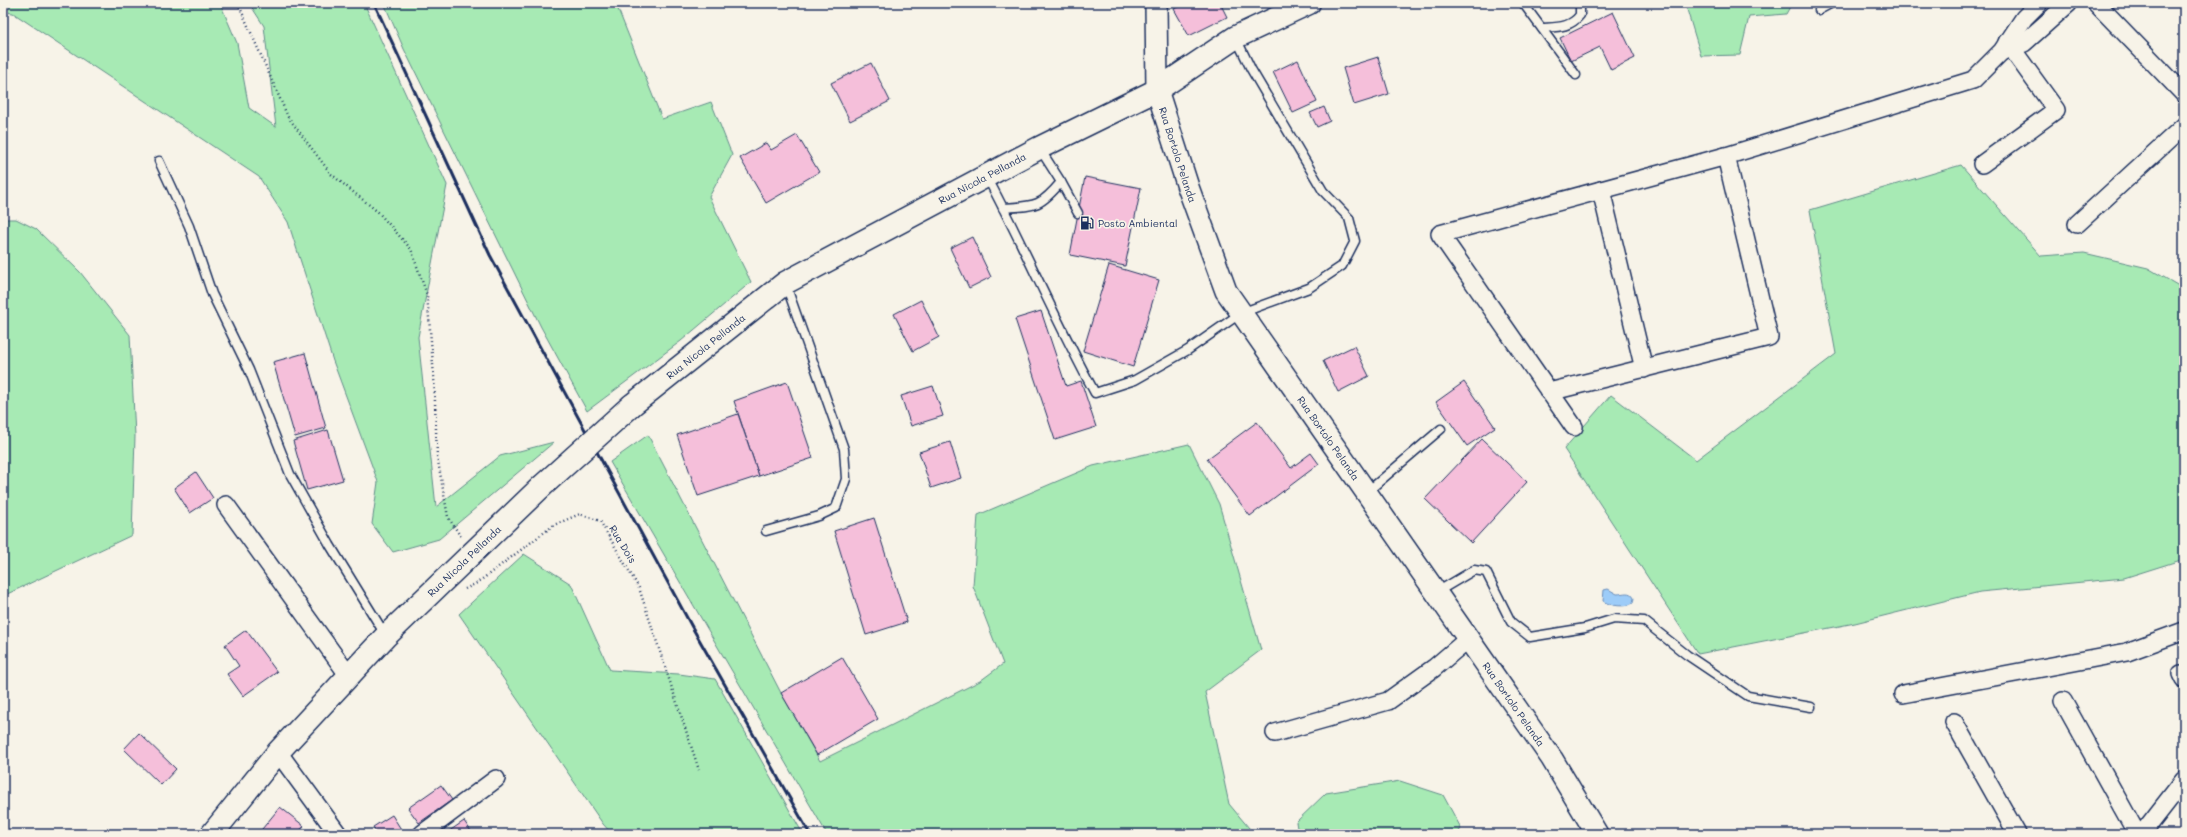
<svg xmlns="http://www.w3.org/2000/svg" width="2187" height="837" viewBox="0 0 2187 837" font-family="Mali,sans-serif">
  <rect width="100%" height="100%" fill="#f7f3e8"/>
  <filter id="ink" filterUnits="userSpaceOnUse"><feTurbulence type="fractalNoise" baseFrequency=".025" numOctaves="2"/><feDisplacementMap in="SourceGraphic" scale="8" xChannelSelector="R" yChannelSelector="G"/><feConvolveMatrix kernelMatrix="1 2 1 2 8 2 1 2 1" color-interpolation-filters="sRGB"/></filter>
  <g filter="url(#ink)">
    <!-- green -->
    <g fill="#a7eab4" stroke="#618c89">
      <polygon points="3,3 220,3 237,43 249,108 276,127 264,26 249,3 364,3 447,185 418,337 436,507 500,456 554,442 439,539 393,552 372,524 378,482 333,361 288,222 259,177 13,13 3,12"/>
      <polygon points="384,3 617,3 616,4 662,119 711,102 732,155 709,197 751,282 681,341 587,411 541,327 404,49"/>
      <polygon points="1685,3 1792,3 1786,14 1749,17 1740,55 1701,56"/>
      <polygon points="1961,165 2041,256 2084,253 2148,268 2184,289 2184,559 2124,578 1980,592 1855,623 1698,654 1564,449 1611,395 1696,460 1836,354 1810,210"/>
      <polygon points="3,219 16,219 36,229 80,272 130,335 135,436 132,535 3,596"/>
      <polygon points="648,435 781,693 820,761 980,681 1003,664 973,586 978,515 1093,466 1189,444 1219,504 1261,650 1205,692 1229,804 1254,834 827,834 610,462"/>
      <polygon points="524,554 571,584 610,670 679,674 715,679 803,834 612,834 603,824 459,614"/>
      <polygon points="1400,781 1443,795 1461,828 1458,834 1298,834 1296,822 1326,793"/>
    </g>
    <!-- water -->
    <path fill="#9dccf8" stroke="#698dba" d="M1608,589L1617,594C1624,594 1630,590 1634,598L1633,603C1626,608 1610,606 1603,601L1604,590Z"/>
    <!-- building -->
    <g fill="#f5bfda" stroke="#1b2f5e">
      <polygon points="1185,3 1220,3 1227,17 1189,36 1174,9"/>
      <polygon points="1613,12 1635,58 1611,70 1600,47 1571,61 1560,38"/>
      <polygon points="1378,57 1389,94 1354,105 1343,68"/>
      <polygon points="1298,60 1317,102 1293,113 1273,72"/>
      <polygon points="871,63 890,101 850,121 831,83"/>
      <polygon points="1324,107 1330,121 1317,127 1310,113"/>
      <polygon points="797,135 819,172 766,203 740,158 766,143 771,150"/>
      <polygon points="1085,177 1141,188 1125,266 1070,255"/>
      <polygon points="972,237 991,277 969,288 950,248"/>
      <polygon points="1109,265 1159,280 1133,367 1083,351"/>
      <polygon points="921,300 939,337 913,351 894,314"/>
      <polygon points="1041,311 1066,386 1081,381 1096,427 1055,440 1015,319"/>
      <polygon points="1354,346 1369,376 1338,392 1323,361"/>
      <polygon points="305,353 326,428 295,437 273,362"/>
      <polygon points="787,382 813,458 759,476 734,401"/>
      <polygon points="1464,382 1495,427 1467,446 1436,402"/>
      <polygon points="933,386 943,416 911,426 901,396"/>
      <polygon points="738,414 759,476 698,496 677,435"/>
      <polygon points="1257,422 1291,468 1311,453 1319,464 1250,516 1207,459"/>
      <polygon points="328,430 343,480 307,490 293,441"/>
      <polygon points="1482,439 1527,482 1471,543 1425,499"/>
      <polygon points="950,442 961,478 931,488 919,452"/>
      <polygon points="196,472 213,498 190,513 174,488"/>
      <polygon points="874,518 907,622 866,635 834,531"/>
      <polygon points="246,630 277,672 243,696 227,674 239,666 225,645"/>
      <polygon points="842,657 878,719 817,755 781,693"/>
      <polygon points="139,733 176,769 161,785 124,749"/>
      <polygon points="441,785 452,800 419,823 408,808"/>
      <polygon points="280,807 304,826 297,834 258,834"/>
      <polygon points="392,815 404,834 377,834 373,827"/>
      <polygon points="464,821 473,834 445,834"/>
    </g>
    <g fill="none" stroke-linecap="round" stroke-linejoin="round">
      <!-- service casing -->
      <g stroke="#1b2f5e" stroke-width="11">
        <g id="service">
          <polyline points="1523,3 1576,75"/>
          <polyline points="1819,10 1832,3"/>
          <path d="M1542,28C1557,27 1570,28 1580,15V3"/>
          <polyline points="1040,149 1061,182 1078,213"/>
          <polyline points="159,161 189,226 212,294 249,370 290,474 330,545 386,636"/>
          <path d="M987,177C1025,248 1056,322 1095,393L1135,380L1188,350L1241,313L1309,288L1342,266L1355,241L1349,218L1323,191L1251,69L1236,38"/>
          <path d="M1003,208C1036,206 1040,207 1061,182"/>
          <polyline points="1367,492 1441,429"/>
          <polyline points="766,531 819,516 836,508 846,479 844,449 786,285"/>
          <polyline points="1437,592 1474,570 1486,572 1511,622 1530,637 1585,628 1614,619 1644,621 1687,655 1748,696 1811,707"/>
        </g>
      </g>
      <!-- minor casing -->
      <g stroke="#1b2f5e" stroke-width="20">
        <g id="minor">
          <polyline points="2096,3 2184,94"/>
          <polyline points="2003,51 2024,43 2069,3"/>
          <polyline points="1982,164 2056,110 2007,42"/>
          <polyline points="1601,190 1644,369"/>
          <polyline points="2077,224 2184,126"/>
          <polyline points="1549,392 1769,337 1726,156"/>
          <polyline points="1574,427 1440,234 1726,156 1973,80 2002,51 2024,18 2039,3"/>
          <polyline points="226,505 349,676"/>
          <polyline points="2181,674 2184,680"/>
          <polyline points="1903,694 2127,652 2184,631"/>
          <polyline points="2063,701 2137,834"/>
          <polyline points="1954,722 2017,834"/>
          <polyline points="1275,733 1388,701 1434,668 1468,639"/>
          <polyline points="278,752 338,834"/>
          <polyline points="422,834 496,779"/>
          <polyline points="2142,834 2184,780"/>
        </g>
      </g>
      <!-- tertiary casing -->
      <g stroke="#1b2f5e" stroke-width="24">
        <g id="tertiary">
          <path id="s1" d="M1156,3L1157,90L1188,187L1226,291L1552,759L1597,834"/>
        </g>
      </g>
      <!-- secondary casing -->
      <g stroke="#1b2f5e" stroke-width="25">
        <g id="secondary">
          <path id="s2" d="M632,405L785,283L1039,148L1157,90L1236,37L1309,3"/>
          <path id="s3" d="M212,834L278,752L386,636L541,487"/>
        </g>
      </g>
      <!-- path -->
      <g stroke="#1b2f5e" stroke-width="2.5" stroke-dasharray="1 3" stroke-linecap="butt">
        <polyline points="238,3 288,117 331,174 378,212 411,249 427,295 434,376 437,456 448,517 461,537"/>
        <polyline points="465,589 477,583 554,525 580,514 600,521 639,588 699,770"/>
      </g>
      <!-- service -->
      <use href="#service" stroke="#f7f3e8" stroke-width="8"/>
      <!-- minor -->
      <use href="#minor" stroke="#f7f3e8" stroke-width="17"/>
      <!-- tertiary -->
      <use href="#tertiary" stroke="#f7f3e8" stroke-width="21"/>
      <!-- secondary -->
      <use href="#secondary" stroke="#f7f3e8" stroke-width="22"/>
      <!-- rail -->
      <polyline stroke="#1b2f5e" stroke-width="3" points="374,3 490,255 692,627 810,834"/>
      <!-- secondary-bridge casing -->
      <g stroke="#1b2f5e" stroke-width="25" stroke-linecap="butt">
        <polyline id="secondary-bridge" points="541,487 632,405"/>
      </g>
      <!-- secondary-bridge -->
      <use href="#secondary-bridge" stroke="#f7f3e8" stroke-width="22"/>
    </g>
  </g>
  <!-- icons -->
  <defs>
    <g id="fuel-bare" transform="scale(1.08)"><path d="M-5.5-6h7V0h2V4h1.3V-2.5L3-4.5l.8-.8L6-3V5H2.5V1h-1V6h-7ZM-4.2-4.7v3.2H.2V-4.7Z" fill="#1b2f5e" stroke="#f7f3e8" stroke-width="2.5" paint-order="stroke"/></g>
  </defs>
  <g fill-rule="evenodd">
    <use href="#fuel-bare" x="1087" y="223"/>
  </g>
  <g text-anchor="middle" stroke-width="3.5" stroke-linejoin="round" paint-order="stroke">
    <!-- street labels -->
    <g font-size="10" fill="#1b2f5e" stroke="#f7f3e8">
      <text dy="4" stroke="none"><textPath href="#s1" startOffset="155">Rua Bortolo Pelanda</textPath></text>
      <text dy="4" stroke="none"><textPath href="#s2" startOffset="419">Rua Nicola Pellanda</textPath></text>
      <text dy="4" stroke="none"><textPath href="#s2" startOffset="94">Rua Nicola Pellanda</textPath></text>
      <text dy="4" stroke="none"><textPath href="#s1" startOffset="479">Rua Bortolo Pelanda</textPath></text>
      <text transform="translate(623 544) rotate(59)" y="4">Rua Dois</text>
      <text dy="4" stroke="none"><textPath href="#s3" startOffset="372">Rua Nicola Pellanda</textPath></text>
      <text dy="4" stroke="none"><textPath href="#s1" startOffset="803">Rua Bortolo Pelanda</textPath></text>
    </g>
    <!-- poi labels -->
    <g font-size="10" fill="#1b2f5e" stroke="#f7f3e8" text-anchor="start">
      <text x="1098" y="227">Posto Ambiental</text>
    </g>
  </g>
  <!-- margin -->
  <rect width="2187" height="837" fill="none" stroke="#f7f3e8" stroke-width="16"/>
  <rect x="8" y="8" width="2171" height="821" fill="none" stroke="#1b2f5e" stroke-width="1.5" filter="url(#ink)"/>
</svg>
